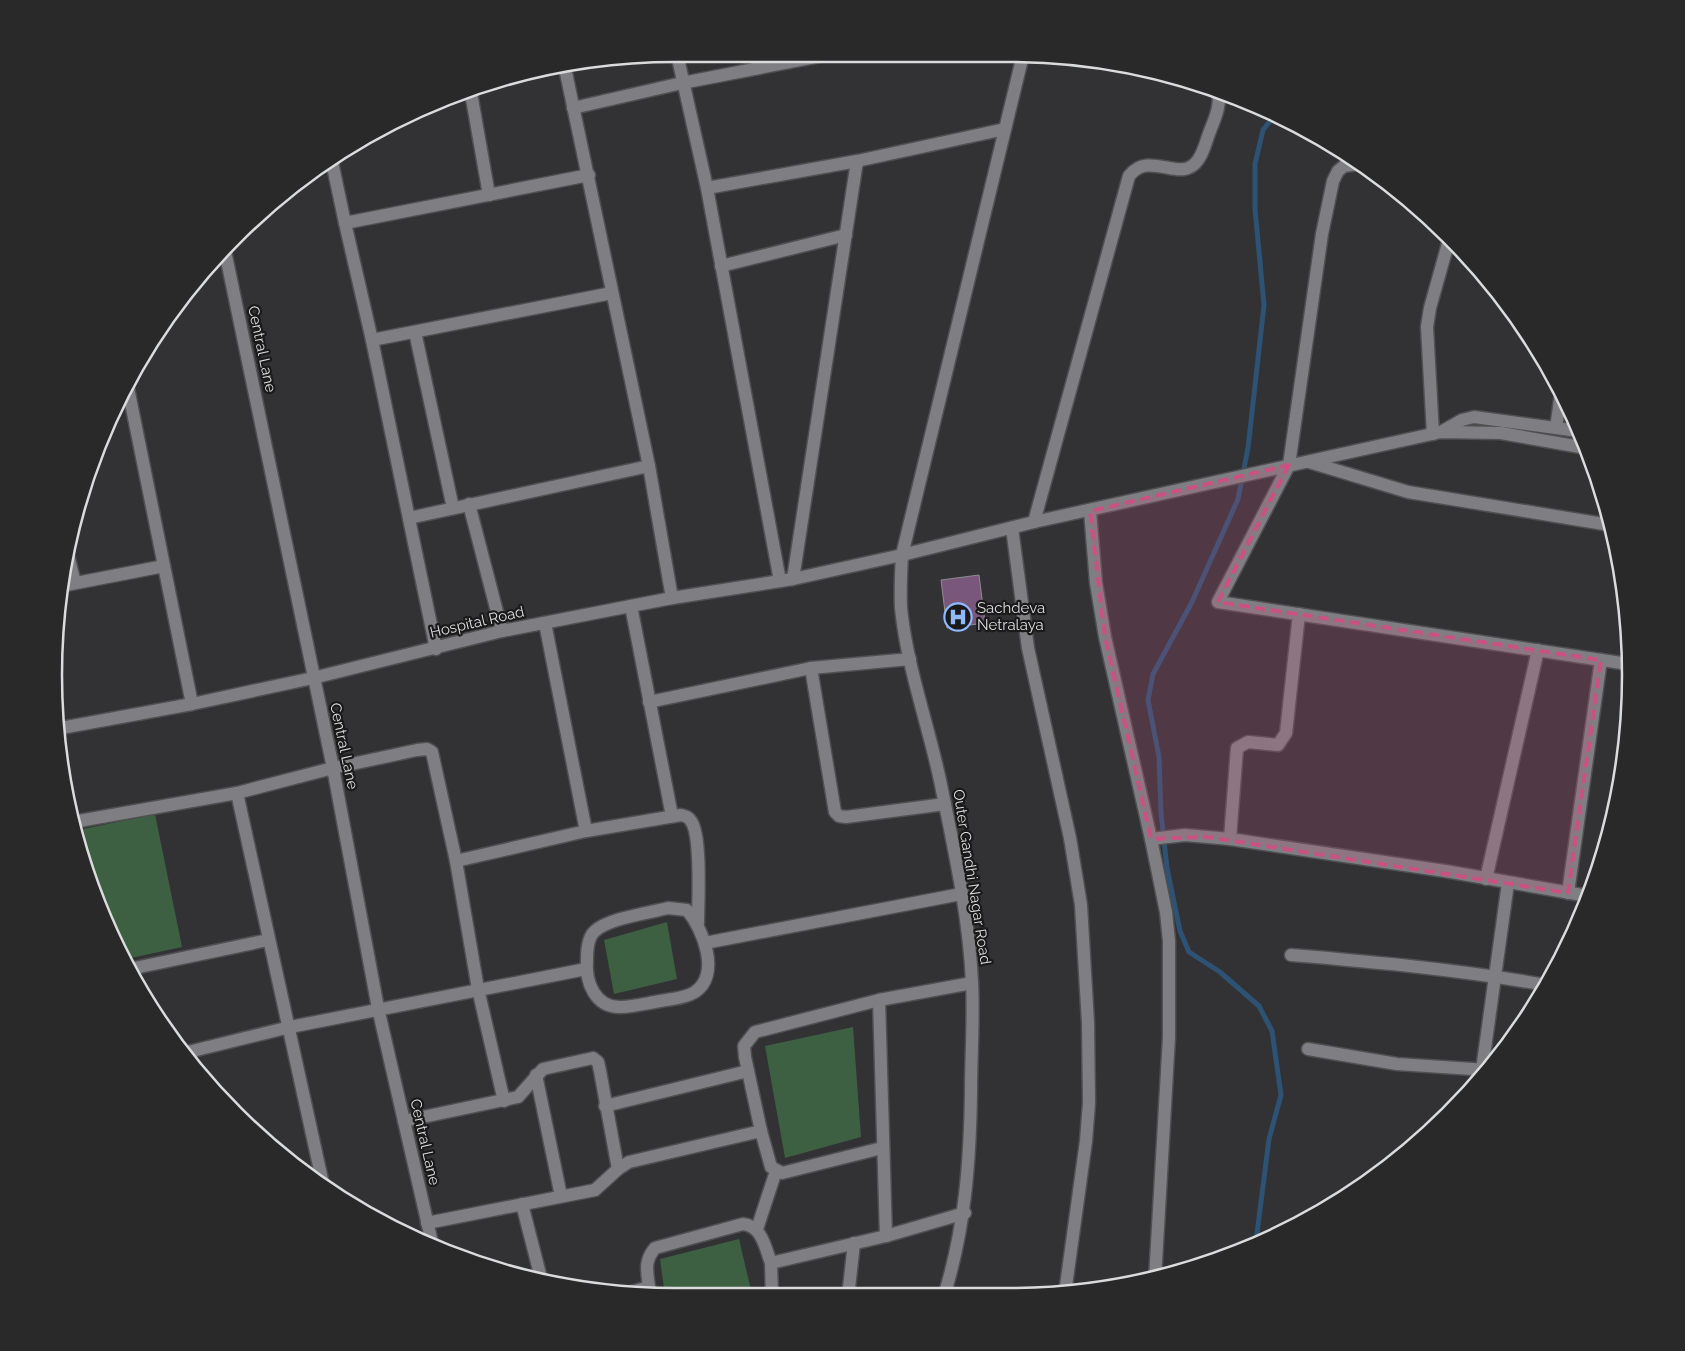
<svg xmlns="http://www.w3.org/2000/svg" width="1685" height="1351" viewBox="0 0 1685 1351" font-family="Raleway,sans-serif">
  <rect width="100%" height="100%" fill="#323235"/>
  <!-- green -->
  <g fill="#3d5f42">
    <polygon points="155,814 182,947 126,959 74,831"/>
    <polygon points="667,922 677,979 614,994 604,940"/>
    <polygon points="853,1027 861,1137 785,1158 765,1046"/>
    <polygon points="739,1239 751,1290 718,1297 665,1296 660,1259"/>
  </g>
  <g fill="none" stroke-linecap="round" stroke-linejoin="round">
    <!-- stream -->
    <polyline stroke="#2d5274" stroke-width="5" points="1256,1241 1269,1139 1281,1095 1272,1031 1259,1006 1220,972 1189,952 1180,931 1167,868 1161,813 1159,757 1148,700 1153,674 1192,602 1238,499 1248,448 1264,305 1255,209 1255,164 1263,130 1274,116"/>
  </g>
  <!-- building -->
  <polygon fill="#79577c" stroke="#8f8c8f" points="979,575 985,623 947,628 941,580"/>
  <g fill="none" stroke-linecap="round" stroke-linejoin="round">
    <!-- minor casing -->
    <g stroke="#505052" stroke-width="15">
      <g id="minor">
        <polyline points="677,54 707,188 780,581"/>
        <polyline points="565,68 649,466 672,598"/>
        <polyline points="471,93 489,195"/>
        <polyline points="573,108 682,83 831,54"/>
        <polyline points="857,161 1005,129"/>
        <polyline points="332,162 345,223 589,175"/>
        <polyline points="1358,164 1344,166 1338,171 1333,181 1322,234 1289,465 1218,602 1628,664"/>
        <polyline points="707,188 857,161 793,579"/>
        <polyline points="345,223 372,340 436,649"/>
        <polyline points="225,251 333,768 378,1008 433,1247"/>
        <polyline points="721,266 846,235"/>
        <polyline points="415,332 453,508"/>
        <polyline points="372,340 612,293"/>
        <polyline points="128,388 192,704"/>
        <polyline points="1556,428 1561,393"/>
        <polyline points="1441,432 1462,420 1474,417 1578,431"/>
        <polyline points="1433,434 1427,327 1430,308 1449,240"/>
        <polyline points="1309,462 1408,492 1610,525"/>
        <polyline points="469,504 502,631"/>
        <polyline points="1090,511 1096,583 1105,637 1151,839 1166,912 1169,941 1169,1037 1155,1279"/>
        <polyline points="409,518 649,466"/>
        <path d="M1034,522L1129,176C1150,149 1181,185 1198,160C1204,152 1206,141 1210,131C1215,118 1221,106 1218,91"/>
        <polyline points="1012,528 1028,648 1070,838 1081,905 1088,1023 1089,1103 1086,1141 1065,1293"/>
        <polyline points="69,559 75,583"/>
        <polyline points="66,585 164,566"/>
        <polyline points="631,606 672,816"/>
        <polyline points="545,623 586,831"/>
        <polyline points="811,668 835,812 839,816 846,817 945,804"/>
        <polyline points="649,702 811,668 910,659"/>
        <polyline points="61,728 192,704 313,678 502,631 672,598 793,579 902,555 1034,522 1441,432 1501,433 1586,448"/>
        <polyline points="237,793 323,1184"/>
        <polyline points="73,822 237,793 333,768 417,750 427,749 432,752 456,861 478,989 504,1101"/>
        <polyline points="1151,839 1185,835 1230,839 1445,871 1588,896"/>
        <polyline points="1230,839 1237,748 1248,742 1278,745 1286,733 1299,614"/>
        <path d="M456,861L586,831L681,815C685,816 689,817 691,821C702,836 698,903 698,923"/>
        <polyline points="1486,879 1538,650"/>
        <polyline points="1568,893 1601,660"/>
        <path d="M668,908L687,910C703,929 721,974 695,992C684,999 668,999 655,1002C644,1004 632,1007 621,1007C595,1008 585,982 587,959C587,950 588,937 595,931C609,918 649,913 668,908Z"/>
        <polyline points="705,943 961,894"/>
        <path d="M1291,955C1376,962 1461,970 1546,985"/>
        <polyline points="130,969 268,940"/>
        <polyline points="879,1000 886,1236"/>
        <polyline points="1308,1049 1397,1064 1488,1070"/>
        <polyline points="184,1053 290,1027 586,969"/>
        <polyline points="536,1075 561,1196"/>
        <polyline points="1481,1077 1508,883"/>
        <polyline points="605,1106 748,1071"/>
        <polyline points="404,1121 518,1097 543,1069 593,1058 598,1062 600,1071 618,1169"/>
        <polyline points="761,1131 771,1167 782,1173 882,1148"/>
        <polyline points="522,1204 542,1282"/>
        <polyline points="427,1223 595,1190 618,1169 629,1162 761,1131 745,1057 744,1046 755,1032 879,1000 972,983"/>
        <polyline points="757,1229 776,1171"/>
        <path d="M649,1287C647,1271 644,1261 655,1248L743,1224C762,1226 765,1247 771,1263"/>
        <polyline points="628,1293 649,1287 651,1295"/>
        <path d="M944,1296C965,1228 970,1163 971,1091C971,1055 974,1018 972,982C969,916 954,849 941,785C929,726 907,668 901,608C900,590 901,573 902,555L1023,55"/>
        <polyline points="772,1297 771,1263 886,1236 965,1213"/>
        <polyline points="848,1297 854,1243"/>
      </g>
    </g>
    <!-- minor -->
    <use href="#minor" stroke="#7f7f83" stroke-width="12"/>
  </g>
  <!-- marked area -->
  <path fill="#c95282" fill-opacity="0.2" stroke="#c95282" stroke-width="4" stroke-dasharray="10 6" stroke-linejoin="round" d="M1289,465L1218,602L1601,660L1568,893L1207,837L1151,839L1105,637L1090,511Z"/>
  <!-- icons -->
  <defs>
    <g id="hospital-ring" transform="scale(1.4375)"><circle r="9.5" fill="#1a1a1b" stroke="#8eb9fd" stroke-width="1.5"/><path d="M-5-5h3v3.5h4V-5h3V5h-3V1.5h-4V5h-3Z" fill="#8eb9fd"/></g>
  </defs>
  <g fill-rule="evenodd">
    <use href="#hospital-ring" x="958" y="617"/>
  </g>
  <g text-anchor="middle" stroke-width="4.5" stroke-linejoin="round" paint-order="stroke">
    <!-- street labels -->
    <g font-size="15" fill="#dadbdc" stroke="#1a1a1b">
      <text transform="translate(262 349) rotate(78)" y="5">Central Lane</text>
      <text transform="translate(477 622) rotate(-13)" y="5">Hospital Road</text>
      <text transform="translate(344 746) rotate(78)" y="5">Central Lane</text>
      <text transform="translate(972 877) rotate(81)" y="5">Outer Gandhi Nagar Road</text>
      <text transform="translate(425 1142) rotate(77)" y="5">Central Lane</text>
    </g>
    <!-- poi labels -->
    <g font-size="15" fill="#dadbdc" stroke="#1a1a1b" text-anchor="start">
      <text x="977" y="613">Sachdeva<tspan x="977" dy="17">Netralaya</tspan></text>
    </g>
  </g>
  <!-- crop -->
  <path d="M0 0H1685V1351H0ZM675 62H1009A613 613 0 0 1 1622 675V675A613 613 0 0 1 1009 1288H675A613 613 0 0 1 62 675V675A613 613 0 0 1 675 62Z" fill="#29292a" fill-rule="evenodd"/>
  <path fill="none" stroke="#dadbdc" stroke-width="2.5" d="M675 62H1009A613 613 0 0 1 1622 675V675A613 613 0 0 1 1009 1288H675A613 613 0 0 1 62 675V675A613 613 0 0 1 675 62Z"/>
</svg>
